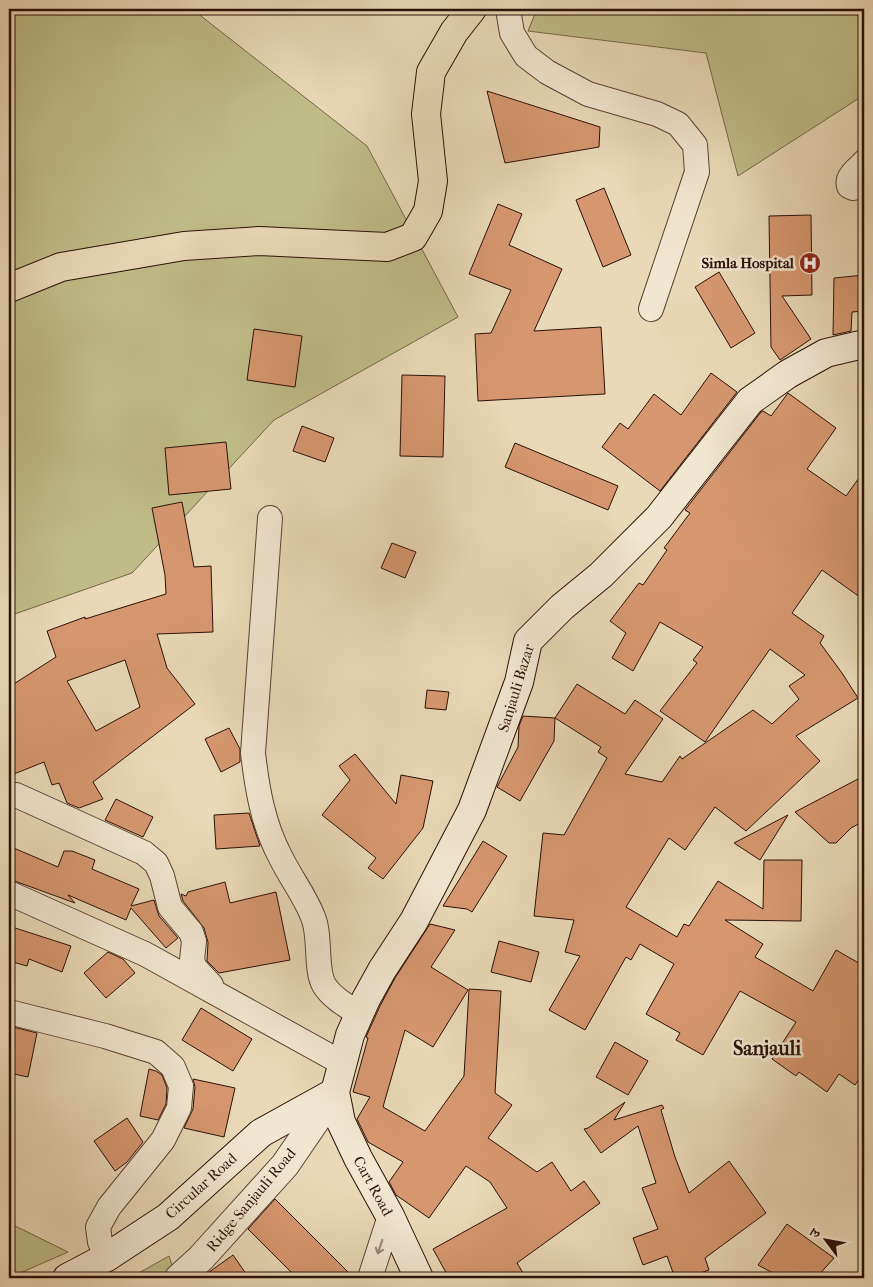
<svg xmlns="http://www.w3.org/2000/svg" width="873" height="1287" viewBox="0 0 873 1287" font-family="'IM FELL French Canon','Noto Serif Devanagari',serif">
  <rect width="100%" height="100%" fill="#e9d9b6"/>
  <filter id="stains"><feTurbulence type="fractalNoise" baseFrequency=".004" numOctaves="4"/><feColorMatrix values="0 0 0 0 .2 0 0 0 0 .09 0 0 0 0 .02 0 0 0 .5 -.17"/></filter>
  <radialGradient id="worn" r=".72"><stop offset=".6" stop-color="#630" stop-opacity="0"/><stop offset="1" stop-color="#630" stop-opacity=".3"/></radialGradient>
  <!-- green -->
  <g fill="#bfbc88" stroke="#756648">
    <polygon points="9,9 192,9 367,146 458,317 274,420 132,573 9,616"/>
    <polygon points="537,9 864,9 864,95 738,176 706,53 528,31"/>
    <polygon points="9,1223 68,1252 9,1278"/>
    <polygon points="169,1256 176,1278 130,1278"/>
  </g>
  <!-- building -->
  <g fill="#d69770" stroke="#2b1007" fill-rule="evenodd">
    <polygon points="487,91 600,127 599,147 505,163"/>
    <polygon points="604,188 631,255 603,267 576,200"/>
    <polygon points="498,204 522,214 509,245 562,269 534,331 601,327 605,394 478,401 475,334 491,333 511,290 469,274"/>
    <polygon points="811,215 812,295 782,296 811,339 780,360 771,347 769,216"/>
    <polygon points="719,272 755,333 731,348 695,287"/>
    <polygon points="864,275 864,311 852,312 851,331 833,335 834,278"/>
    <polygon points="254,329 302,336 295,387 247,380"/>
    <polygon points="711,373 737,392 660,491 602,447 620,423 628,429 654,394 681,415"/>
    <polygon points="402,375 445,376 443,457 400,456"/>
    <polygon points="788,393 836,428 807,469 846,496 864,471 864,600 822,570 792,613 824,636 820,643 842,673 858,698 796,736 820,761 746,831 715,807 685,850 669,838 626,907 677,937 684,924 689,926 718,881 763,909 764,860 802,860 801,921 725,920 763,944 755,957 813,991 836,950 864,966 864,1072 855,1085 839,1074 827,1092 799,1072 796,1076 772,1059 796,1022 740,991 703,1055 676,1040 680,1033 646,1014 674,964 640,944 631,960 626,957 585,1030 549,1010 580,956 565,952 574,920 534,916 543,833 564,835 607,758 598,752 601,747 555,718 577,684 625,714 635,700 663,719 625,774 662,782 680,756 682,759 753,710 772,724 799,699 789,686 805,675 770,649 705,742 660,711 697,663 693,660 703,647 660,622 633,671 612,658 626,633 610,621 639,583 643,585 667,550 664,548 690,513 685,510 761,412 763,411 771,416"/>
    <polygon points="302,426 334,438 325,462 293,451"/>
    <polygon points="226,442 231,489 169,495 165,448"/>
    <polygon points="515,443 618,486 608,510 505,467"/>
    <path d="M182,502L194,567L211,566L213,632L157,634L167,668L195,704L93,782L103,799L79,808L67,803L59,783L52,785L44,762L9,776V687L56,657L47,631L85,617V619L166,594L165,575L152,508ZM125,660L140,707L96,731L67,681Z"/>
    <polygon points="392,543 416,552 405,578 381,568"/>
    <polygon points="427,690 449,692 446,710 425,708"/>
    <polygon points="523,716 555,718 554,741 520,801 497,787 518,747 519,726"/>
    <polygon points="229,728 240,749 240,762 221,772 205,739"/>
    <polygon points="355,754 396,804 401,775 433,781 423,828 383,879 368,868 376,858 322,815 350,780 339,766"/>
    <polygon points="858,779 864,792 864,821 851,828 836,843 829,843 795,812"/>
    <polygon points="116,799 153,817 143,837 105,820"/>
    <polygon points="249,813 260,846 216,849 214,815"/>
    <polygon points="788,815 760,860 734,843"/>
    <polygon points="483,841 507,856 472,912 467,909 443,906"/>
    <polygon points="9,846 58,867 64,851 72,851 95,860 92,869 139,889 131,906 154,900 159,916 178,938 166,948 131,908 126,920 68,895 75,903 9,879"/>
    <polygon points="225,882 230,903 276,892 290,960 219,973 207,961 208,942 204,928 183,901 181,894 186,896 188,892"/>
    <polygon points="430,924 455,930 431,967 468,990 433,1047 405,1030 383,1107 425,1131 464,1076 469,989 501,991 495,1093 512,1105 488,1138 537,1172 552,1162 571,1191 584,1181 600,1203 517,1263 526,1278 449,1278 433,1249 507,1208 490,1182 466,1166 429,1218 396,1195 389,1182 403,1162 368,1142 357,1119 370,1097 353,1092 368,1038 366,1037 380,1006 395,978"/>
    <polygon points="9,926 71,946 62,972 29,959 27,966 9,961"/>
    <polygon points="499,941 539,952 531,982 491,972"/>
    <polygon points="108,952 123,959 135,973 106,998 84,973"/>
    <polygon points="201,1008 252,1039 233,1071 182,1040"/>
    <polygon points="9,1026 37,1033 28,1077 9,1073"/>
    <polygon points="615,1042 648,1061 628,1095 596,1077"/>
    <polygon points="149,1069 156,1071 162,1075 167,1088 166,1104 158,1120 140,1116"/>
    <polygon points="193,1079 235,1088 224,1137 184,1128 193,1109 195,1087"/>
    <polygon points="625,1102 614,1120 662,1105 664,1108 661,1110 675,1157 689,1193 729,1161 766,1213 705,1258 709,1270 686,1278 675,1278 667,1256 643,1265 633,1238 658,1229 642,1188 656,1183 638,1126 601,1153 584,1129 588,1128"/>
    <polygon points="127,1118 143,1142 127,1162 115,1171 94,1141"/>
    <polygon points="275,1199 354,1278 297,1278 248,1229"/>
    <polygon points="787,1224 834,1258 816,1278 782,1278 758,1265"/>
    <polygon points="233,1255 249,1278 202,1278 205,1275"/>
  </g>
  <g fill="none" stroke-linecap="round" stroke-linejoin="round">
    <!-- minor casing -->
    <g stroke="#5a4233" stroke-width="26">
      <g id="minor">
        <polyline points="508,9 512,33 526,56 547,72 588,94 657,114 678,124 695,145 697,172 651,309"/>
        <path d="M864,162C858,169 846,176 849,186L853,188L859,187L864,183"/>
        <path d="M270,518L253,753C257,788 263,824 280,856C290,877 305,896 313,917C321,936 315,969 324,985C332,998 347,1006 359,1014"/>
        <polyline points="16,795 144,853 156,863 162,876 170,907 191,932 194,941 192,960 195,968 211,985"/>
        <polyline points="9,893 145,954 342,1063"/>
        <polyline points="9,1012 105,1036 156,1052 173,1067 181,1086 179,1108 163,1140 109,1207 98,1227 100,1242 107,1257"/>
        <polyline points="370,1278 390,1216"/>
      </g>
    </g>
    <!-- tertiary casing -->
    <g stroke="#5a4233" stroke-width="30">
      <polyline id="tertiary" points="179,1278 201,1258 285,1165 335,1092"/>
    </g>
    <!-- secondary casing -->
    <g stroke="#2b1007" stroke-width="30">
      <g id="secondary">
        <polyline points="67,1278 107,1257 168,1217 261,1133 335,1092"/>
        <polyline points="419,1278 390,1216 358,1158 341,1122 335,1092 350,1035 366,999 382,970 414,921 472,810 519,682 528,641 562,607 601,575 659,517 750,401 788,374 826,353 864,344"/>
      </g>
    </g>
    <!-- primary casing -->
    <g stroke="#2b1007" stroke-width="30">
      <polyline id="primary" points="9,288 61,267 184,246 259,241 387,247 413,237 428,211 433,181 426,114 431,72 454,32 472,9"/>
    </g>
    <!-- minor -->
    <use href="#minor" stroke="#f1e6d0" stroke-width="24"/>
    <!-- tertiary -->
    <use href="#tertiary" stroke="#f1e6d0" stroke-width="28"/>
    <!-- secondary -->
    <use href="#secondary" stroke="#f1e6d0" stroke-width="28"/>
    <!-- primary -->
    <use href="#primary" stroke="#e9d9b6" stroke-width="28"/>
  </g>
  <!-- one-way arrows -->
  <defs><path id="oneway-shaft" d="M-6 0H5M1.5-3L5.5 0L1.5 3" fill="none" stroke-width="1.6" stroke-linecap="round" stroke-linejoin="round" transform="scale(1.25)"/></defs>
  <use stroke="#988676" href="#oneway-shaft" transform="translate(380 1247) rotate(108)"/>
  <!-- icons -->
  <defs>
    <g id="hospital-disc" transform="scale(1.125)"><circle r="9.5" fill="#8f2418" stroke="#f1e6d0"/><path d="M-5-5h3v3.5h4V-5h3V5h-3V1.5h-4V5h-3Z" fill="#fff"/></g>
  </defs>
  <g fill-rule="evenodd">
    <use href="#hospital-disc" x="810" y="263"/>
  </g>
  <g text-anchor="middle" stroke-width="5" stroke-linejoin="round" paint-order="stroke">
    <!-- poi labels -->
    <g font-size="15" font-weight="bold" fill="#2b1007" stroke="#f1e6d0" text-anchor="end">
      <text x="794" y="268">Simla Hospital</text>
    </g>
    <!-- street labels -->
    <g font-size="15" fill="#2b1007" stroke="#f1e6d0">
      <text transform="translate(516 688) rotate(-73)" y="5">Sanjauli Bazar</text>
      <text transform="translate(201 1186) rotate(-42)" y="5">Circular Road</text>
      <text transform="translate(373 1186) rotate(61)" y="5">Cart Road</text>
      <text transform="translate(251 1200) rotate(-50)" y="5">Ridge Sanjauli Road</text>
    </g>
    <!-- district labels -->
    <g font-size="20" font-weight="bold" fill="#2b1007" stroke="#f1e6d0">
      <text x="767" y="1055">Sanjauli</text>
    </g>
  </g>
  <!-- margin -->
  <rect width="873" height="1287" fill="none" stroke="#e9d9b6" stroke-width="30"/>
  <rect x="10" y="10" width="853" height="1267" fill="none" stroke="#2b1007" stroke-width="2.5"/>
  <rect x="15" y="15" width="843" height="1257" fill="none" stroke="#2b1007"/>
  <!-- north arrow -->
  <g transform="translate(826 1240) rotate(302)" stroke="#f1e6d0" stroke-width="4" paint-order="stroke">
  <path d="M0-4L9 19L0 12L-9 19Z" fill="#2b1007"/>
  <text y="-8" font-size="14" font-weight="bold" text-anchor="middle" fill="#2b1007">उ</text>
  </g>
  <rect width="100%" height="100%" filter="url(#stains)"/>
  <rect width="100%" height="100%" fill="url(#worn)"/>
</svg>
